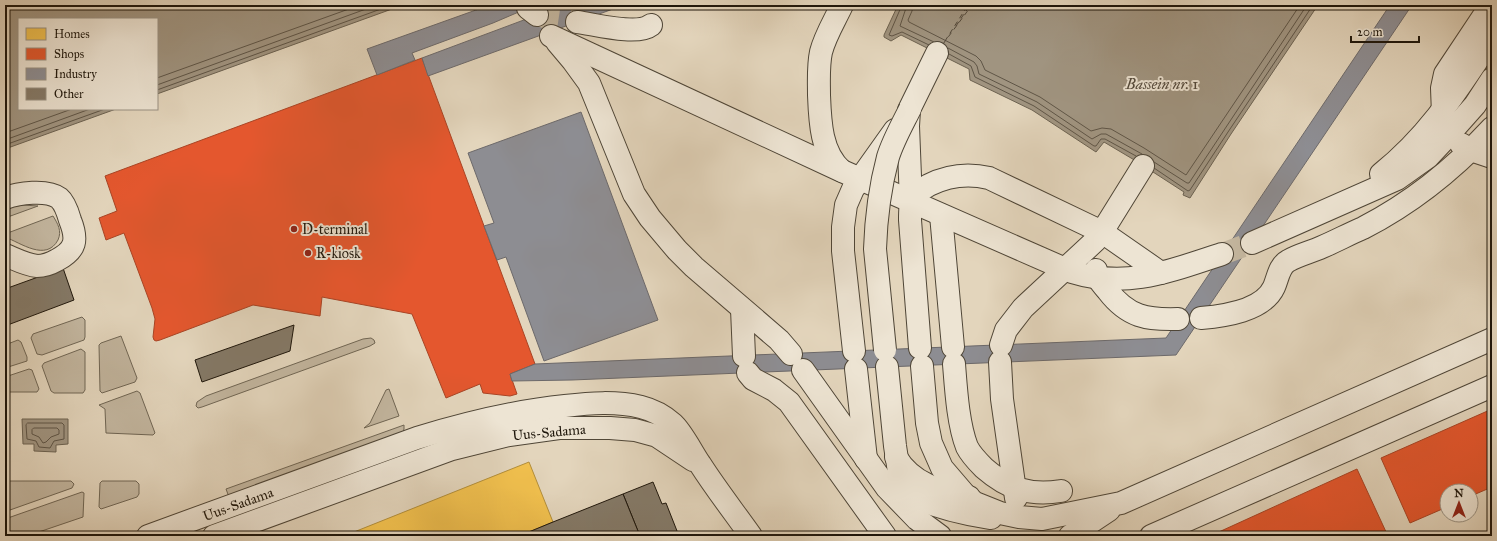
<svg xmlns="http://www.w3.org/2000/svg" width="1497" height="541" viewBox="0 0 1497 541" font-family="'IM FELL Great Primer',serif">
  <rect width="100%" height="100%" fill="#e3d5bc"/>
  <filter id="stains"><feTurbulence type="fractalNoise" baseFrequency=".005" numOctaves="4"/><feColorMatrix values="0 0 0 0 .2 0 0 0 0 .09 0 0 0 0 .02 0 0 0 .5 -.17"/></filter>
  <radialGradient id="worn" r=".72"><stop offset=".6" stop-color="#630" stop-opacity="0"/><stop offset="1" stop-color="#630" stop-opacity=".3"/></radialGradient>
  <!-- green -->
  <g fill="#c2b59e" stroke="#706654">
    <polygon points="23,205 38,206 5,218 5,208"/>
    <path d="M53,216C58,224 62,231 58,240C46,262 21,243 5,237V234Z"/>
    <polygon points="82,317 85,320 85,337 84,340 42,355 37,354 31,338 33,334"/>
    <polygon points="121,336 137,378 135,382 102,393 100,391 99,345 101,343"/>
    <polygon points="371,338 374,340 375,343 370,346 202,407 198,408 196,406 197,402 206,396 363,339"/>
    <polygon points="18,340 21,342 27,357 27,361 5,368 5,345"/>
    <polygon points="81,349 85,352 85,390 83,393 54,393 51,391 42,366 44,363"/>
    <polygon points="29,369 32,370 39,389 37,392 5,392 5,377"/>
    <polygon points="389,389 399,416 364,428 370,423 386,390"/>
    <polygon points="137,391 140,393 155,433 153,435 106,433 105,409 99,405"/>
    <polygon points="404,425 404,429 402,435 229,497 226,489"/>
    <polygon points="9,481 71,481 74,484 72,488 10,510 6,507 7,483"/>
    <polygon points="102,481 136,481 139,484 139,494 137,497 101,509 99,507 100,483"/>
    <polygon points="82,492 84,493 83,517 27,536 5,536 5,519"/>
  </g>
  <!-- water -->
  <g fill="#a09480" stroke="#6c6251">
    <polygon points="5,5 403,5 157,94 157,19 19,19 19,109 116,109 5,149"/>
    <polygon points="898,5 1318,5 1231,134 1190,198 1183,195 1184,192 1136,161 1104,142 1096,152 1032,110 970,80 969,69 901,35 891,41 884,37 884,35"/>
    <polygon points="22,419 68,419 68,444 56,445 56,452 34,451 34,444 23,444"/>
  </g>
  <!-- homes -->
  <polygon fill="#f2c14e" stroke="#b28e3a" points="529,462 553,522 519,536 344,536"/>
  <!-- shops -->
  <g fill="#e4572e" stroke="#a94424">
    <polygon points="422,58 535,364 510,374 517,394 510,396 483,393 480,384 446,398 412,314 322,297 320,316 253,305 160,340 156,341 154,340 153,337 155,319 152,308 124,233 106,240 99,218 117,211 105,176"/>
    <polygon points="1492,409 1492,487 1471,496 1471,491 1447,491 1447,507 1410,523 1381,458"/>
    <polygon points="1357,469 1387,534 1384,536 1210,536"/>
  </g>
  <!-- industry -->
  <g fill="#8d8d92" stroke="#6c696a">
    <polygon points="490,5 535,5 493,23 412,53 415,60 377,75 367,49"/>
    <polygon points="564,5 624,5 428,76 422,58"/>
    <polygon points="1390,5 1412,5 1176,355 572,380 512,381 510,374 535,364 1166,338"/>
    <polygon points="581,112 658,320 544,361 506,257 497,260 484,226 494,223 468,153"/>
  </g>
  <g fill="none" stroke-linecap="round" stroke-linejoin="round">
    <!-- shore -->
    <g stroke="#5f5546" stroke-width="1">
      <polyline points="902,5 889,35 892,36 902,32 929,45"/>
      <polyline points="907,5 900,26 934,42"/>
      <polyline points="913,5 912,11 908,20 909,22 976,56 981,61 985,70 1040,97 1091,131 1102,128 1111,129 1144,148 1186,175 1300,5"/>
      <polyline points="948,48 974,62 977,66 979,74 1037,102 1092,139 1101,134 1106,134 1142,154"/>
      <polyline points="949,54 971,66 975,77 1034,106 1094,146 1096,146 1101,139 1105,139 1136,156"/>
      <polyline points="157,78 360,5"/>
      <polyline points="157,85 377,5"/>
      <polyline points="157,90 392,5"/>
      <polyline points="5,133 72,109"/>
      <polyline points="5,140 90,109"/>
      <polyline points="5,145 105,109"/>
      <polyline points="1154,162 1187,183 1189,183 1307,5"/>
      <polyline points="1154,168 1188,191 1190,190 1228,132 1313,5"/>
      <polygon points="28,423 62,423 64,425 64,439 54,441 50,448 39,447 36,441 27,439 26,425"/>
      <polygon points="34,428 57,428 59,430 59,434 51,437 46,442 43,443 39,437 32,434 32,430"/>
    </g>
    <!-- ferry -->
    <g stroke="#52483a" stroke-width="1" stroke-dasharray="5 4" stroke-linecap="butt">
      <polyline points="956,26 970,5"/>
      <polyline points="945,41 968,5"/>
      <polyline points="943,44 972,5"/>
    </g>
  </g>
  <!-- building -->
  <g fill="#847967" stroke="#1e160b">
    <polygon points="63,268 74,300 5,326 5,289"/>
    <polygon points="294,325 290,351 202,382 195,360"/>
    <polygon points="653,482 662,504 666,503 679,536 640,536 623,494"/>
    <polygon points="623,494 640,536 519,536 553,522"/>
  </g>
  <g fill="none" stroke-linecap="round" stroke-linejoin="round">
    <!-- minor-tunnel -->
    <g stroke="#c5b8a1" stroke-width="22" stroke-dasharray="22 11" stroke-linecap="butt">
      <polyline points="537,15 544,17 577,22"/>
      <polyline points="1222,254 1252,243"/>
    </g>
    <!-- minor casing -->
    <g stroke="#4f4637" stroke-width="24">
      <g id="minor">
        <polyline points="528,8 537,15"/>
        <path d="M577,22C594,24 637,36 651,25"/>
        <path d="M551,36L842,171L1072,272C1127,289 1170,271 1222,254"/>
        <polyline points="557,42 573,61 589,83 634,194 650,218 677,250 694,267 779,340 791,354"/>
        <polyline points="1443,114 1442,88 1445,74 1491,5"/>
        <polyline points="1461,144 1471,150 1492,157"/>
        <path d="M842,171C821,153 820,122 819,95C819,81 818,66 821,52C825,36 835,20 842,5"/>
        <path d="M1381,174C1430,135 1458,89 1492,38"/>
        <path d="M5,198C18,193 47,189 59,198C65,203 68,213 70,220C78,240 76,250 57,260C50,264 45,266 37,266C26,265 15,259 5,255"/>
        <polyline points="911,202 908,126 909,110 937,53"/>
        <polyline points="941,215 953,347"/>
        <polyline points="1252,243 1397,179 1428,157 1443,141 1475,105 1492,79"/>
        <path d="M1096,270C1097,279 1102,284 1108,291C1128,317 1147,320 1178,319"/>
        <polyline points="742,309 744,356"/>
        <path d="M1201,318C1224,316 1263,311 1274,287C1278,278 1279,266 1288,261C1298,255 1311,252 1322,247C1336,241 1349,234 1363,228C1412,203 1455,168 1492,128"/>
        <polyline points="1001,345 1006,330 1023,308 1095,241 1102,232 1143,166"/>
        <path d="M920,348L910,220C910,212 910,203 914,196C918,191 924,188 929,185C949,175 968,173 989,178L1102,232L1161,273"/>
        <polyline points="854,351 843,251 843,227 846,205 853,189 895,130"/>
        <polyline points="1000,362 1002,399 1016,498"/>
        <path d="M954,364C956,389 958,424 967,447C971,455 978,462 984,468C1008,489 1030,496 1061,491"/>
        <polyline points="922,366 927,423 931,443 942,468 966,496 975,503 1000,513 1019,517 1042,519 1121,503 1492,339"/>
        <polyline points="887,367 895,446 899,472"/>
        <polyline points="856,369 866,459"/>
        <polyline points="803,370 887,488 917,519 940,536"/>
        <polyline points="748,373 753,379 774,390 789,402 885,536"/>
        <path d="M896,457C912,484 940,491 969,497"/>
        <path d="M893,487C924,504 956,513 991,518"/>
        <path d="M148,536L417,438C466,423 515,411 565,406C590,403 616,401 641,407C653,410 664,416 673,424C682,432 693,454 700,464C716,489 734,512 751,536"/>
        <polyline points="214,536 452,449 509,435 559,428 610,428 635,430 657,436 693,460"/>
        <polyline points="1070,536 1109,510"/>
        <polyline points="1151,536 1492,386"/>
      </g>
    </g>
    <!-- minor -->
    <use href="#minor" stroke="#ede4d3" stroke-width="22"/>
    <!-- minor-bridge casing -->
    <g stroke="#4f4637" stroke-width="24" stroke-linecap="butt">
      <path id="minor-bridge" d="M885,350L875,249C876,219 880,187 888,157C893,141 902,125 910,109"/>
    </g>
    <!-- minor-bridge -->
    <use href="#minor-bridge" stroke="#ede4d3" stroke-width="22"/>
  </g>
  <!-- markers -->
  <g fill="#8f2418" stroke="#ede4d3" stroke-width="1.5">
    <circle cx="294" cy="229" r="4"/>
    <circle cx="308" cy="253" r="4"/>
  </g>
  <g text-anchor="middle" stroke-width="4" stroke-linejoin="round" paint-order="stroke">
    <!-- poi labels -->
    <g font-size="14" fill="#1e160b" stroke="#ede4d3" text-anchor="start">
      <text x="302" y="234">D-terminal</text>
      <text x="316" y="258">R-kiosk</text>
    </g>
    <!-- street labels -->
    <g font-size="14" fill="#1e160b" stroke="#ede4d3">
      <text transform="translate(549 432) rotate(-5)" y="5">Uus-Sadama</text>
      <text transform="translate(238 504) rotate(-20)" y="5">Uus-Sadama</text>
    </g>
    <!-- water labels -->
    <g font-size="15" font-style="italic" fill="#52483a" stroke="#ede4d3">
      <text x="1162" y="89">Bassein nr. 1</text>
    </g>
  </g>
  <!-- margin -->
  <rect width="1497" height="541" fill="none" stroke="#e3d5bc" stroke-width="20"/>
  <rect x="6" y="6" width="1485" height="529" fill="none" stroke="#1e160b" stroke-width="2"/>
  <rect x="10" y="10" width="1477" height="521" fill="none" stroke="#1e160b"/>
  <!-- legend -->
  <rect x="18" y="18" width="140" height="92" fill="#ede4d3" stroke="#9a9283"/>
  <rect x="26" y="28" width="20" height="12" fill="#f2c14e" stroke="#9a9283"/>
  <text x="54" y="38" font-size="12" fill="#1e160b">Homes</text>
  <rect x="26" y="48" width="20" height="12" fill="#e4572e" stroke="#9a9283"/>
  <text x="54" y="58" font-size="12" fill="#1e160b">Shops</text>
  <rect x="26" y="68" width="20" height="12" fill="#8d8d92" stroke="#9a9283"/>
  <text x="54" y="78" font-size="12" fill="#1e160b">Industry</text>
  <rect x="26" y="88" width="20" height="12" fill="#847967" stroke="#9a9283"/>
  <text x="54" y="98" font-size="12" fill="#1e160b">Other</text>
  <!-- north arrow -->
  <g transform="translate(1459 503)"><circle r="19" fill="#ede4d3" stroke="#9a9283"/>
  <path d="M0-3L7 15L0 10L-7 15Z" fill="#8f2418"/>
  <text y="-6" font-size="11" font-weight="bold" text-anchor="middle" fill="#1e160b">N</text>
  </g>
  <!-- scale -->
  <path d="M1351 36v6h68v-6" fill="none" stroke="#1e160b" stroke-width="2"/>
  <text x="1357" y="36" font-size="12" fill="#1e160b" stroke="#ede4d3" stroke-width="3" paint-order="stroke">20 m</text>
  <rect width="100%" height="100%" filter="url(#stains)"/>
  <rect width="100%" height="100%" fill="url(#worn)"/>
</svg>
